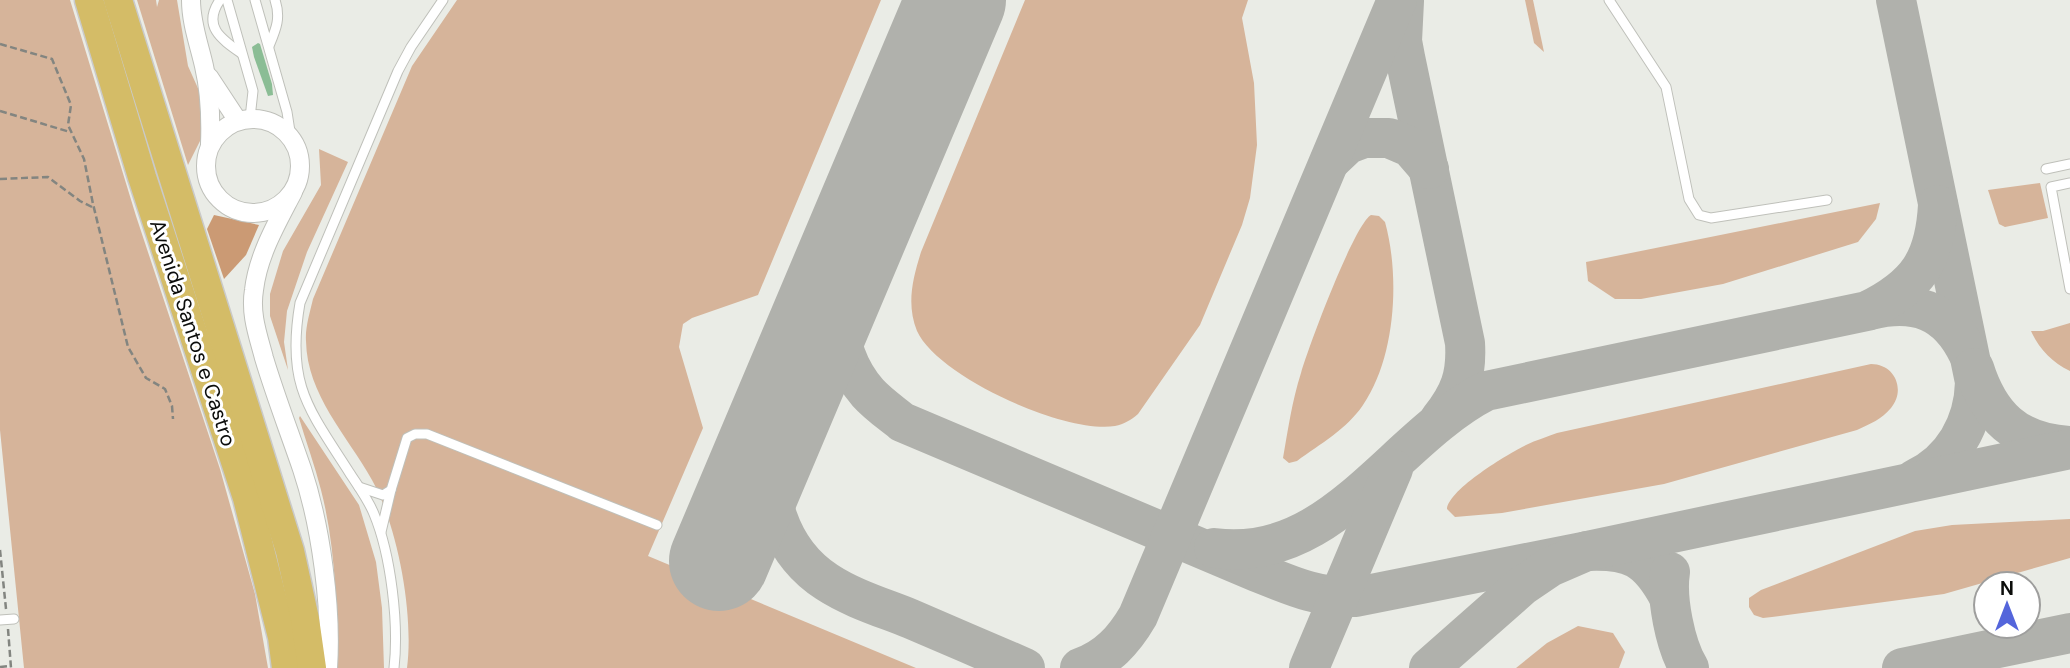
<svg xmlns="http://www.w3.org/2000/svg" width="2070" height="668" viewBox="0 0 2070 668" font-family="'DM Sans',sans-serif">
  <rect width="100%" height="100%" fill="#eaece6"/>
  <!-- green -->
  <g fill="#d6b49a">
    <polygon points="0,0 70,0 136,216 220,469 255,594 268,668 24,668 0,430"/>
    <polygon points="137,0 156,0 157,7 159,0 177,0 188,66 201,95 203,135 188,165"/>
    <path d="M457,0H881L758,295L692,318L683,324L679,347L703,428L648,556L916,668H407C414,615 398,527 372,480C347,435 307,395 306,341C305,328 310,312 313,299L412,66Z"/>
    <path d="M1025,0H1248L1242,18L1254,83L1257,145L1250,198L1242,225L1200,325L1138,414C1131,420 1124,424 1115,426C1065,434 938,377 917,331C906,304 913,278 921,252Z"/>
    <polygon points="1525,0 1533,0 1544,52 1534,43"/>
    <polygon points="319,149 348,162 307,252 287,311 284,342 288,370 270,316 270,294 283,251 321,185"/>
    <polygon points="2040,183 2048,218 2005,227 1999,224 1988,190"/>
    <polygon points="1880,203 1876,219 1858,242 1723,284 1641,299 1615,299 1588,281 1586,262"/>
    <path d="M1371,215L1379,216L1385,222C1400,276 1396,357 1363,405C1347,429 1320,444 1297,461L1289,463L1283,458C1288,430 1292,401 1301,373C1308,348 1354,225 1371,215Z"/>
    <path d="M2070,323V371C2052,362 2039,349 2031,331H2043Z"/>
    <path d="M1871,364C1895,364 1906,390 1891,408C1882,419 1870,424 1857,430L1664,484L1502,513L1455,517L1447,509C1449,489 1508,454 1526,445C1536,440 1547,437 1557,433Z"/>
    <path d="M300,416L359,505L376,562L382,608L384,668H337C337,609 336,548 321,490C315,466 306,442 299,418Z"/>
    <polygon points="2070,519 2070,558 1944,594 1772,617 1763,618 1754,615 1749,607 1749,598 1761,590 1915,531 1952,525"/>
    <polygon points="1578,626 1613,633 1625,652 1619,668 1516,668 1547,643"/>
  </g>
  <!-- forest -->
  <polygon fill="#cb9a74" points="214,215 259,225 246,255 224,279 207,229"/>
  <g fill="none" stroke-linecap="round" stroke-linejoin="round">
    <!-- taxiway -->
    <g stroke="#b0b1ac" stroke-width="40">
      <path d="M1896,0L1975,382C1974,424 1953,461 1915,479"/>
      <path d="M1404,1L1402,41L1405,57L1465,343C1467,375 1460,394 1440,419"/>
      <polyline points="1330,161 1348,144 1364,138 1389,138 1410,147 1429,169"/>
      <path d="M846,259C833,306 834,354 868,393C878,404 891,413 902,422L1257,572C1292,586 1318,598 1356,597L1587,551C1631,549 1648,558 1669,597"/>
      <path d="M1870,310C1915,299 1947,310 1968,353"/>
      <path d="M1974,368C1989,416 2016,443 2069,446"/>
      <path d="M773,435C761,490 779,551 827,582C853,599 884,608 911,619C949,635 987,652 1025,668"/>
      <path d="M1214,548C1332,564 1392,439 1486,391L1867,311C1918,286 1935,260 1938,205"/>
      <path d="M1670,572C1666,598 1675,645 1689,668"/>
      <path d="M1080,668C1107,659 1124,640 1138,616L1397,0"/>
      <polyline points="1309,668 1393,469"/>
      <polyline points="1429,668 1522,586 1550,567 1587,551 2070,449"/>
      <polyline points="1902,668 2070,633"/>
    </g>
    <!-- runway -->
    <polyline stroke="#b0b1ac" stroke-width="100" points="719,561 956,0"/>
  </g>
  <!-- building -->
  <polygon fill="#8bbd95" points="258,43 260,44 272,84 273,95 268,96 254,57 252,47"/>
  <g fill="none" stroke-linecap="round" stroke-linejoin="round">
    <!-- lane casing -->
    <g stroke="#bfc0ba" stroke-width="11">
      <g id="lane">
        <path d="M220,0C202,26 221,39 241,53"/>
        <polyline points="227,0 253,91 250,118"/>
        <polyline points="255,0 287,112 291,138"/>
        <polyline points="1609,0 1666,87 1689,199 1699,215 1711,218 1827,200"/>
        <path d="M269,46C276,29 281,18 275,0"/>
        <polyline points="2046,169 2070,164"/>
        <polyline points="2070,183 2051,187 2070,289"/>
        <polyline points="359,487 383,495 391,490 407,438 415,434 427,434 657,525"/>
        <polyline points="381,532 391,490"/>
        <polyline points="0,620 14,619"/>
        <path d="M394,668C399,624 391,555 374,514C368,499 358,486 349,472C308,408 286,384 300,303L398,71L411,47L443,0"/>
      </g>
    </g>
    <!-- street casing -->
    <g stroke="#bfc0ba" stroke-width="20">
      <g id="street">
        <path d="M191,0C191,23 199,44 204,66C210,92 211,118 210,144"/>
        <polyline points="209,77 238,121"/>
        <circle cx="253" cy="166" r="47"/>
        <path d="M293,192C277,223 258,255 254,290C250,314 258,335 264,358C275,395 289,431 302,469C321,526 332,608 328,668"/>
      </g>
    </g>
    <!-- primary casing -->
    <g stroke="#cacac9" stroke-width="31">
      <g id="primary">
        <polyline points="89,0 142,177 247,498 282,637 286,668"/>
        <polyline points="118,0 290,551 305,619 312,668"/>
      </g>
    </g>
    <!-- path -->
    <g stroke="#838580" stroke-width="2.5" stroke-dasharray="7 3.5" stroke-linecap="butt">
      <polyline points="0,44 52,59 71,105 68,125 84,159 93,204 128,347 146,378 165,389 172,406 173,419"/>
      <polyline points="0,111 70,132"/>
      <polyline points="0,179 48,177 80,201 92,207"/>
      <polyline points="0,550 6,609"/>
      <polyline points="8,629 11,668"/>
      <polyline points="0,667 11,666"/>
    </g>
    <!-- lane -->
    <use href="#lane" stroke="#fff" stroke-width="9"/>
    <!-- street -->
    <use href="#street" stroke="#fff" stroke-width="18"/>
    <!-- primary -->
    <use href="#primary" stroke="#d4bc67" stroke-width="28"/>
  </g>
  <g text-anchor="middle" stroke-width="6" stroke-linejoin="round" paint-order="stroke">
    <!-- street labels -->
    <g font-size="21" fill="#0c0d0b" stroke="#fff">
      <text transform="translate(193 333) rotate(72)" y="7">Avenida Santos e Castro</text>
    </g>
  </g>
  <!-- north arrow -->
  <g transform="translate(2007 605)"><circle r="33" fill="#ffffff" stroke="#9e9e9d" stroke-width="2"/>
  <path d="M0-5L12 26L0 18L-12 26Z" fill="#5465db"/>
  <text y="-10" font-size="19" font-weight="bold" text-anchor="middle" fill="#0c0d0b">N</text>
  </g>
</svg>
